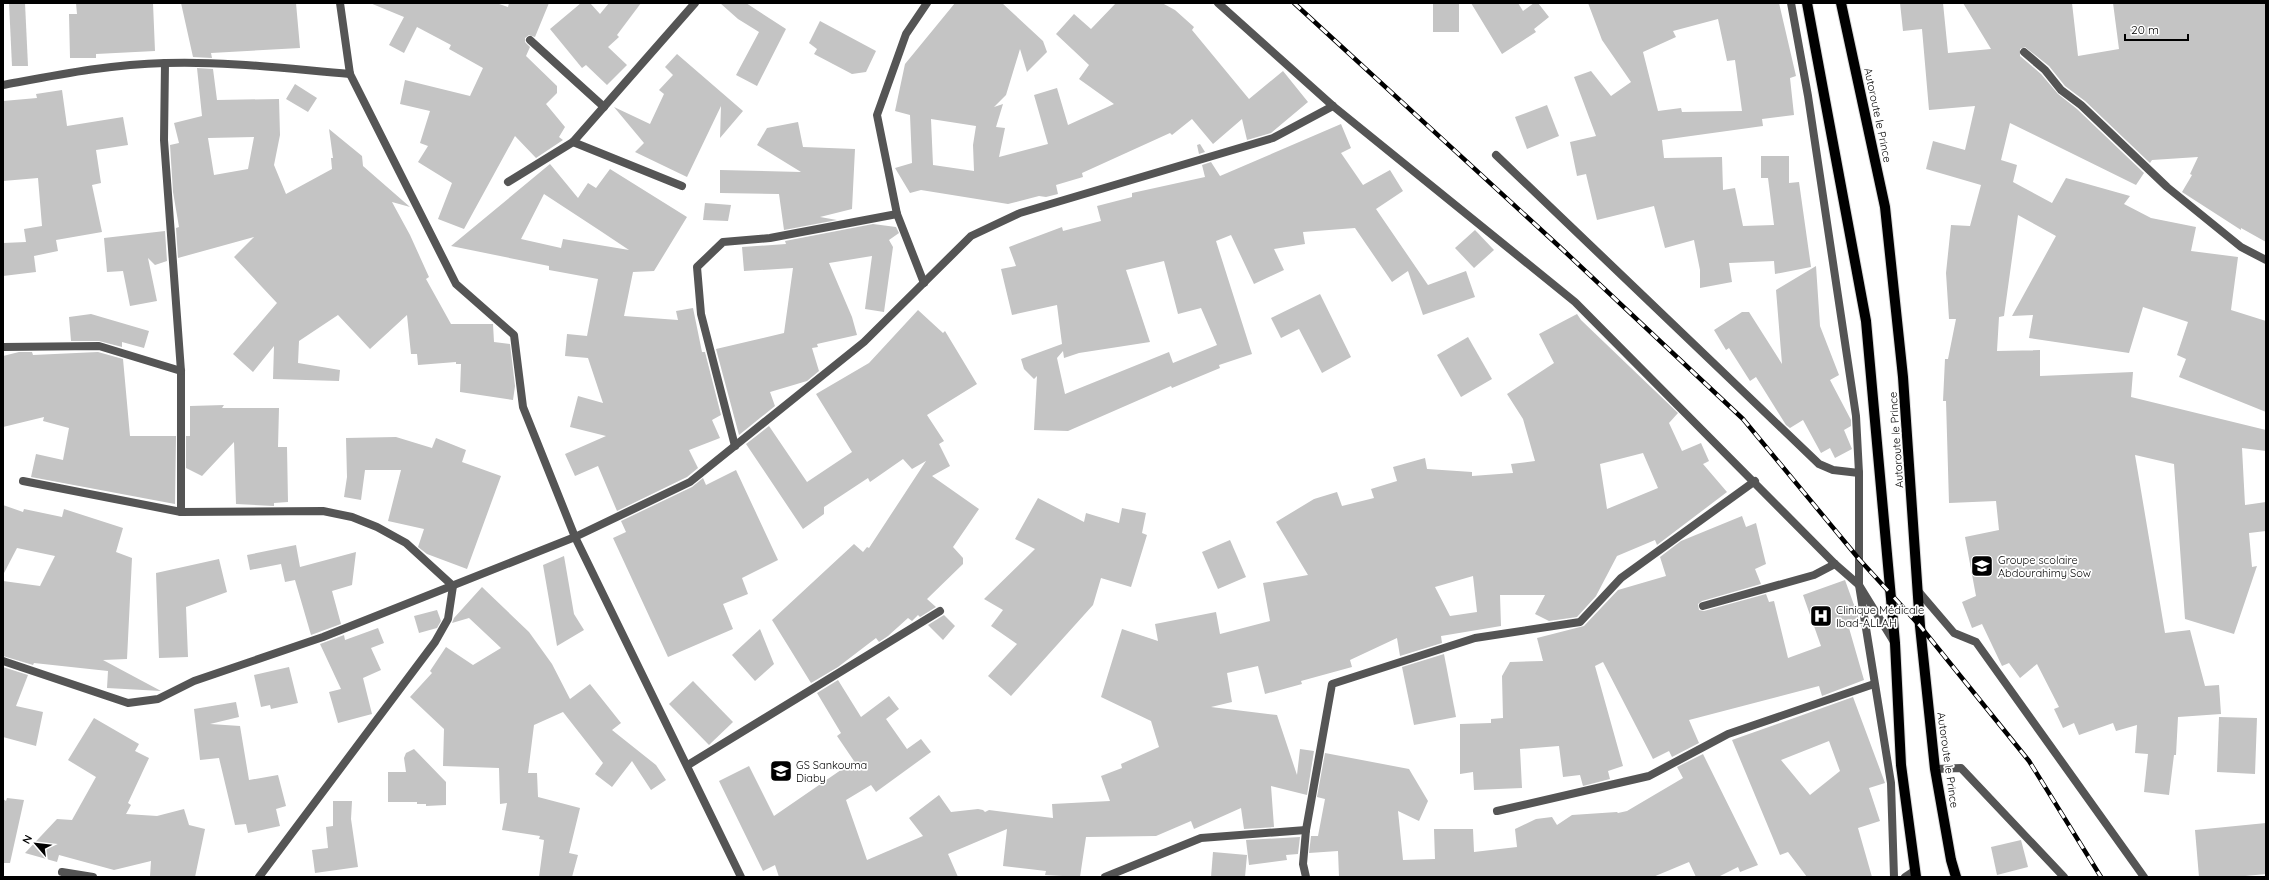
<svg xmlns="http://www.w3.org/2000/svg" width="2269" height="880" viewBox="0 0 2269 880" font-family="Quicksand,sans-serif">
  <rect width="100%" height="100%" fill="#fff"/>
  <!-- building -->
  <g fill="#c4c4c4" fill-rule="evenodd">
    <polygon points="9,3 25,3 28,66 12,66"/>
    <polygon points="76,3 153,3 155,51 96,54 96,58 70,58 69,14 77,14"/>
    <polygon points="181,3 296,3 300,48 211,53 212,58 193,57"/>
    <polygon points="370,3 496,3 508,7 509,3 549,3 535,37 529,35 525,38 525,42 530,47 526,56 557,86 557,93 546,104 565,127 559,137 563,140 536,158 515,136 464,229 438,219 452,183 418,162 428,146 420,143 430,111 400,104 405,80 470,96 483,68 449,49 451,45 417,27 404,53 389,45 404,17"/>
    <polygon points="581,3 590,3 600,14 609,3 641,3 617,35 619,37 608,47 627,65 607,85 586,65 582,68 550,29"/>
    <polygon points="720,3 746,3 786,29 757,86 736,75 759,32 738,19"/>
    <path d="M955,3H1002L1043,41L1047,52L1027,72L1020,49L1006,95L994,107L1003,104L996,127L1005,128L999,157L1048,144L1034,95L1057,88L1068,125L1114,104L1079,79L1089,65L1056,34L1074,14L1091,29L1116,3H1162L1175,10L1194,27L1192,30L1249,99L1283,71L1308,102L1271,133L1247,140L1242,119L1213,144L1192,119L1172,135L1170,133L1082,173L1083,177L1056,185L1058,194L1046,197L1039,196L1008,204L921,190L910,193L895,168L912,163L910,115L895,111L905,64ZM931,119L976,126L973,145L974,171L933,165Z"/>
    <rect x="1433" y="3" width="26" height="29"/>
    <polygon points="1471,3 1518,3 1523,11 1534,3 1538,3 1549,17 1534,29 1536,32 1502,54"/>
    <path d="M1588,3H1779L1796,76L1790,78L1794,115L1762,119L1763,126L1662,140L1664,158L1722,157L1723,190L1735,188L1743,226L1774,225L1768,178H1761V156H1789V183L1799,182L1811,267L1775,274L1774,261L1729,263L1732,282L1700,288V270L1694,240L1665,248L1654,206L1597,220L1586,174L1577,176L1570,142L1596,136L1574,77L1591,71L1611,96L1631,82L1602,40ZM1718,19L1727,61L1735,60L1742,111L1682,112L1681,108L1658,111L1643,52L1676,37L1673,31Z"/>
    <polygon points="1900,3 1943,3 1948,53 1991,49 1963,3 2072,3 2078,56 2119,49 2113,3 2266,3 2266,242 2241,228 2241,230 2182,192 2192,175 2190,174 2198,157 2152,160 2150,163 2085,101 2065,86 2049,66 2025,47 2020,49 2020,56 2041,74 2058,94 2077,109 2144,173 2136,185 2010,123 2001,160 2017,165 2013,182 2052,203 2066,178 2130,196 2124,204 2151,218 2196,227 2191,251 2238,257 2231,310 2266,321 2266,412 2179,377 2186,359 2177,355 2188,322 2143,307 2129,353 2029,338 2033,315 2012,316 2056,236 2018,215 2004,316 1999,317 1997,351 2040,350 2040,376 2133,372 2131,397 2266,430 2266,451 2242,448 2245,505 2266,502 2266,531 2249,533 2252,567 2257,566 2234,634 2185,619 2174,464 2135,455 2165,633 2190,630 2205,686 2219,685 2221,714 2178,717 2176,755 2174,755 2169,795 2144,792 2148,754 2135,753 2137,725 2116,731 2113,723 2079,735 2074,723 2063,728 2054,709 2059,707 2037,664 2020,678 2009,663 2002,666 1982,624 1972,628 1962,602 1976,596 1965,537 1999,530 1996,501 1949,503 1946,401 1943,401 1945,359 1948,359 1956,319 1949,319 1946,273 1951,225 1970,226 1981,185 1926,169 1933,141 1965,150 1975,106 1929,110 1922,29 1903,31"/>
    <polygon points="820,21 876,51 866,72 852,74 814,54 817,49 809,43"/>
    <polygon points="677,54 743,111 720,138 721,106 687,177 635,152 644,143 614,107 650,124 664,94 659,90 673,75 665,67"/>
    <path d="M197,68L213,69L217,100L279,99L280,135L274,165L286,194L332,169L331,158H333L329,129L362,156L363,166L410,207L392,202L410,235L429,277L426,279L451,324H493L494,342L510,344L515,386L513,400L460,392L461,364H456V362L418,365L417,354H411L407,315L370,349L338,315L299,341L298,363L340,370L339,381L273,379L274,346L253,372L233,354L277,303L234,257L254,237L178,258L176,228L179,227L173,192L170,145L179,143L174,123L202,116ZM254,137L248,169L214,175L208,138Z"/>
    <polygon points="295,84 317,98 308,112 286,99"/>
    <polygon points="62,90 67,126 123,117 128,145 96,150 101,183 92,185 102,232 56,240 58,251 34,256 36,272 3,276 3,243 26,242 24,229 42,226 38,178 3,181 3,101 37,98 36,94"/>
    <polygon points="1547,105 1559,136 1527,149 1515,117"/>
    <polygon points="798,122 803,147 855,149 852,209 820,217 837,220 784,230 779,194 720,193 720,170 801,172 757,145 767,128"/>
    <path d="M1341,124L1351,148L1341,153L1363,185L1390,170L1403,191L1376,209L1428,285L1466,271L1475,297L1423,315L1408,271L1392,282L1355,228L1303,232L1305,244L1274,249L1284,270L1254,284L1231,235L1216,241L1252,354L1219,365L1220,368L1172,388L1171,386L1068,431L1034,430L1037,376L1034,379L1024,369L1021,359L1062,344L1057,305L1012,315L1001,269L1016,266L1009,247L1062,227L1063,231L1101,221L1097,206L1132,197V193L1205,177L1202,165L1211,162L1220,176ZM1164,261L1178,314L1201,308L1217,345L1173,363L1169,352L1065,394L1057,358L1063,351L1064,358L1079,353L1150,342L1126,270Z"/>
    <polygon points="1200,144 1205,152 1199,154 1197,145"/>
    <path d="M550,164L578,198L588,183L596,188L610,169L687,217L654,271L633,272L624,316L678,320L676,311L693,308L702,352H705L721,415L712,420L720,438L689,450L698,468L687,477L617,511L598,466L575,476L565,454L606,436L570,427L578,396L603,403L588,358L565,356L567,334L587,336L598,279L549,270V266L451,246ZM544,194L599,230L629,250L563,239L561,248L521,239Z"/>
    <polygon points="705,203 731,205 728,221 703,220"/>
    <polygon points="873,224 896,227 899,233 889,240 893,247 884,312 865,309 872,256 829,263 852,317 857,335 817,344 818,347 812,348 819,371 807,381 770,392 775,406 739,435 716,349 784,333 793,268 744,271 742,247 786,244 785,241"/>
    <polygon points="1475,230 1494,250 1474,268 1455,248"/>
    <polygon points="165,231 167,261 155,265 148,258 157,301 130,306 123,271 107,272 104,238"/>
    <polygon points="1816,266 1820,326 1839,375 1830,380 1851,420 1851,426 1844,430 1852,449 1835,458 1830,448 1821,453 1803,420 1790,428 1786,425 1756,377 1750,381 1729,348 1726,350 1714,330 1742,312 1749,312 1782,364 1776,290"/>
    <polygon points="1320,294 1351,357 1322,373 1299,329 1281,338 1271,318"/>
    <polygon points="918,310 943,333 945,331 977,384 927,415 944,441 939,444 950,466 932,476 979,509 953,547 963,558 963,564 927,599 936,607 920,617 918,615 912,621 908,618 888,636 879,642 876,638 838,667 811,683 772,620 854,544 863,552 867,547 869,548 926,461 912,469 903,459 870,482 868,478 824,507 824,514 803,529 746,444 769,426 807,482 852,452 816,394 869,363"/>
    <polygon points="91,314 149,331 144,348 122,342 122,347 99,341 71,341 69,317"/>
    <path d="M1577,314L1581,320L1678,413L1669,423L1682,451L1701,443L1709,461L1703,464L1727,492L1657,545L1655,540L1617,556L1596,596L1597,595L1577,617L1549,621L1535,614L1545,595H1500L1501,626L1441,636L1442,643L1400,656L1397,638L1350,660L1352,667L1301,681L1302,684L1265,694L1258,666L1227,673L1232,702L1211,707L1277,715L1297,775L1300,749L1314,751L1307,795L1271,786L1274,827L1244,829L1241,808L1194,829L1191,821L1156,836L1086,837L1080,877L1045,875L1046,871L1003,866L1007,829L948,854L958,877H779L775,865L763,871L719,781L749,766L774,816L854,761L837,736L841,733L817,693L838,680L861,717L889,696L899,709L886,719L907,749L921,739L931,752L876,792L871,785L846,800L867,860L923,836L909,818L939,795L951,812L978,809L983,810L985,812L989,810L1053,818L1052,804L1110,801L1101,776L1122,768L1121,764L1159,747L1151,721L1101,697L1122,629L1158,641L1155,624L1216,612L1220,634L1270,621L1263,583L1308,575L1276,522L1314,499L1337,492L1342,506L1374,498L1371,489L1397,481L1393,467L1425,458L1427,469L1472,472V476L1513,473L1511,464L1535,461L1523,419L1507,394L1554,363L1539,334ZM1643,453L1658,488L1607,509L1600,464ZM1473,576L1477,612L1450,616L1435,587Z"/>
    <polygon points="1468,337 1492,379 1461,397 1437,355"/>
    <polygon points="19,352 32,352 33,355 98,352 123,359 130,436 176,436 175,504 31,477 36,454 63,460 69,428 43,421 44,417 3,427 3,356"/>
    <polygon points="224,405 222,408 279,408 278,447 287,447 288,502 274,503 274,506 236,504 234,442 202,476 186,468 186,436 190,436 190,406"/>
    <polygon points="396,437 432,448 436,438 466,450 462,462 501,476 467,569 427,554 418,547 424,529 388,521 401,470 365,470 361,500 344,497 347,477 346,438"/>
    <polygon points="736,470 778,560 742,578 748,594 723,604 733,629 668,657 613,538 626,532 621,521 692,487 703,478 706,485"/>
    <polygon points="1038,498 1084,522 1086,513 1119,523 1122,508 1146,513 1142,533 1147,535 1131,587 1101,578 1093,605 1011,696 988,676 1017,644 991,626 1003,610 984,599 1035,549 1015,539"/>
    <polygon points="3,505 23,512 24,509 62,517 64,509 123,528 116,552 132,558 127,659 103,660 161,691 107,688 108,671 34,663 33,665 3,656 3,581 40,586 55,556 17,548 3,575"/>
    <polygon points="1742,516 1746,527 1756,523 1766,564 1755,569 1761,584 1702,601 1698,604 1699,610 1704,611 1766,594 1769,602 1774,601 1788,658 1821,646 1803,595 1845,580 1858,616 1860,624 1849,628 1864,680 1822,696 1819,686 1689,720 1699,743 1672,757 1669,751 1653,759 1603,662 1595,666 1623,766 1608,771 1610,779 1583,786 1580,775 1563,777 1559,746 1520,749 1522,788 1474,790 1473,772 1460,774 1460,724 1491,723 1491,719 1503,718 1502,676 1510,662 1543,661 1537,638 1584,626 1618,590 1666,576 1660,557 1681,541"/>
    <polygon points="1230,540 1246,577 1218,589 1202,552"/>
    <polygon points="296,545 300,567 356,552 352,585 332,591 341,624 311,635 295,580 285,582 281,564 250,570 247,555"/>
    <polygon points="564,556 574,614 584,630 557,646 543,565"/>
    <polygon points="219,559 227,592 186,607 188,657 159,658 156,573"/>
    <polygon points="482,587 529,632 552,664 570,699 590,684 621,723 612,730 656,765 666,780 651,790 632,761 612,787 595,774 603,763 563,712 534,725 528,773 537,773 538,797 580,808 569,853 578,855 572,877 539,877 544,840 539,839 540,836 502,830 507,803 500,804 499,768 443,766 444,729 410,697 432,673 430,671 446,647 473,665 501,648 469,618 452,623 454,618"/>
    <polygon points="437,610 441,621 437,628 419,633 414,616"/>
    <polygon points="944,615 955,626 943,640 928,625"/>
    <polygon points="378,628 384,643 371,648 381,670 363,678 372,714 338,723 329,692 341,689 320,644 344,635 345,640"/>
    <polygon points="760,629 774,664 755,681 732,655"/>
    <polygon points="1444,654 1456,717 1414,725 1402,667"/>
    <polygon points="3,667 28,675 16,706 43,712 36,746 3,737"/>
    <polygon points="289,667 298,703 271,709 270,705 261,707 254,675"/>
    <polygon points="693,681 733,722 709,745 669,704"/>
    <path d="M1853,697L1885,783L1869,788L1880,821L1858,828L1872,877H1807L1788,852L1780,855L1732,740ZM1829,741L1840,771L1810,795L1781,760Z"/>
    <polygon points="236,702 239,717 210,724 240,726 249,780 278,775 286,806 276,809 280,826 248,833 246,824 235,825 219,758 200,760 194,709"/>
    <polygon points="2219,717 2257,718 2255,774 2217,772"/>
    <polygon points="94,718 139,744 135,751 149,758 128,803 131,805 126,814 157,816 184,809 189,825 205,829 195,877 150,876 151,861 114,870 59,855 57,862 25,853 57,819 72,820 96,777 68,760"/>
    <polygon points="414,749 446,782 446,805 426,806 426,804 417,804 417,802 388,802 388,772 406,772 404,758 406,753"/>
    <polygon points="1325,753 1409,769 1428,801 1419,821 1398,811 1403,860 1435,859 1434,829 1473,829 1474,852 1517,847 1515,829 1536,819 1552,817 1557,825 1572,815 1617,812 1618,813 1627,811 1683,778 1677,767 1703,754 1758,865 1740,872 1738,867 1718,877 1696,877 1689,862 1653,877 1339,877 1338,851 1309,853 1311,836 1318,836 1325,799 1317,797"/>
    <polygon points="7,798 24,800 10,863 3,863 3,799 6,801"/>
    <polygon points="333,801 352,801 351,819 358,867 315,873 312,850 328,848 326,827 333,826"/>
    <polygon points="2266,823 2266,874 2235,877 2199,877 2195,830"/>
    <polygon points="1300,837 1298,854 1286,855 1287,860 1249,865 1246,840"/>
    <polygon points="2021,840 2028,867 1997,875 1991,847"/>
    <polygon points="1213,852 1247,855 1245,877 1211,877"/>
  </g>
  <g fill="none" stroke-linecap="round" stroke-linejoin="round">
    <!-- primary casing -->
    <g stroke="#dbdbdb" stroke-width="12">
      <g id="primary">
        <polyline points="1807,3 1866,321 1895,643 1901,765 1916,877"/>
        <polyline points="1841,3 1885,207 1903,377 1920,626 1935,769 1951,860 1956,877"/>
      </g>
    </g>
    <!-- lane -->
    <g stroke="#555" stroke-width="8">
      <polyline points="573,142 682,186"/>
      <polyline points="735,446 701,314 697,267 723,242 770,238 897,214"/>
    </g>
    <!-- street -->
    <g stroke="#555" stroke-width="8">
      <polyline points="340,3 350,74 456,284 514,335 523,407 575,537 741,877"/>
      <polyline points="1218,3 1333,106 1575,302 1835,564 1859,585 1894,642"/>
      <polyline points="1791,3 1808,96 1856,416 1859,473 1859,585 1891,783 1894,877"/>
      <polyline points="530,40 604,107"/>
      <polyline points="2024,52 2045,70 2061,90 2081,105 2167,187 2241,247 2266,260"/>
      <polyline points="165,63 164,140 181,371 181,512"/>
      <path d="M3,85C57,75 111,64 165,63C227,61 289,69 350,74"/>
      <polyline points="1496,155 1819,464 1833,470 1859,473"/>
      <polyline points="508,182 573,142 695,3"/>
      <polyline points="924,283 897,214 877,115 906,34 927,3"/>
      <polyline points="3,347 99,346 181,371"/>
      <polyline points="23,481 181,512 323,511 352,517 377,527 406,543 453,586 448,619 435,642 259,877"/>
      <polyline points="1919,592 1954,633 1976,642 2144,877"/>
      <polyline points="1703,606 1814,575 1835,564"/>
      <polyline points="3,661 128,703 158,699 194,681 323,637 575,537 690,482 864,342 971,236 1020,213 1273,138 1333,106"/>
      <polyline points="688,765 940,611"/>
      <polyline points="1935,769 1961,768 2064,877"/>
      <polyline points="1497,811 1649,776 1728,734 1874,684"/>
      <polyline points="62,872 93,877"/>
      <polyline points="1105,877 1201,838 1306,830"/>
      <polyline points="1306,877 1303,864 1306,830 1332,684 1475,638 1580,622 1621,578 1755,481"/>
      <polyline points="1905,877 1914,871"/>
    </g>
    <!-- primary -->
    <use href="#primary" stroke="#000" stroke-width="10"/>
    <!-- rail casing -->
    <g stroke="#000" stroke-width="4.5">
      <polyline id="rail" points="1294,3 1562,249 1743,419 1859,559 1920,626 2029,761 2101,877"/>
    </g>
    <!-- rail -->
    <use href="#rail" stroke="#fff" stroke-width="3" stroke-dasharray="9" stroke-linecap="butt"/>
  </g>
  <!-- icons -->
  <defs>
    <g id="school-square" transform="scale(1.15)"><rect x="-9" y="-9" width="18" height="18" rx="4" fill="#000" stroke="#fff"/><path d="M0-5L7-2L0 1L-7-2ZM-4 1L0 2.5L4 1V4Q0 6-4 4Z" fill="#fff"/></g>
    <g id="hospital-square" transform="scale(1.15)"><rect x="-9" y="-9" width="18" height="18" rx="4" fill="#000" stroke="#fff"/><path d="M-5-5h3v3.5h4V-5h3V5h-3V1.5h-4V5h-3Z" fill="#fff"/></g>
  </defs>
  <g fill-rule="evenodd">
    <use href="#school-square" x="1982" y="566"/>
    <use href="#hospital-square" x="1821" y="616"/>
    <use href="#school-square" x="781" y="771"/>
  </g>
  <g text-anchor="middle" stroke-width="3.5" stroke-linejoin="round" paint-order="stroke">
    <!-- street labels -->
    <g font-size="11" fill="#000" stroke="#fff">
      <text transform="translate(1878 115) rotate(78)" y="4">Autoroute le Prince</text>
      <text transform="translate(1896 440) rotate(-94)" y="4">Autoroute le Prince</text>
      <text transform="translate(1948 760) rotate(82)" y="4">Autoroute le Prince</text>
    </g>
    <!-- poi labels -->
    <g font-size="11" fill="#000" stroke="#fff" text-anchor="start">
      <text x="1998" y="564">Groupe scolaire<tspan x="1998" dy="13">Abdourahimy Sow</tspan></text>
      <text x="1836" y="614">Clinique Médicale<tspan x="1836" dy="13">Ibad-ALLAH</tspan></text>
      <text x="796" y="769">GS Sankouma<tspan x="796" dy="13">Diaby</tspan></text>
    </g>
  </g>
  <!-- border -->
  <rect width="2269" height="880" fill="none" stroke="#000000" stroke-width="8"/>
  <!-- north arrow -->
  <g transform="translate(36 844) rotate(298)" stroke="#ffffff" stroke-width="3" paint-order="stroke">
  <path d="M0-3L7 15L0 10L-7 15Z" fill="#000000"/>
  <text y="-6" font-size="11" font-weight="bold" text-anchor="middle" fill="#000000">N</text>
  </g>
  <!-- scale -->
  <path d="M2125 34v6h63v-6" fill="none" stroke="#000000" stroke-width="2"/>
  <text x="2131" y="34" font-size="12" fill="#000000" stroke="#ffffff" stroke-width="3" paint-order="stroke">20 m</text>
</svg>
